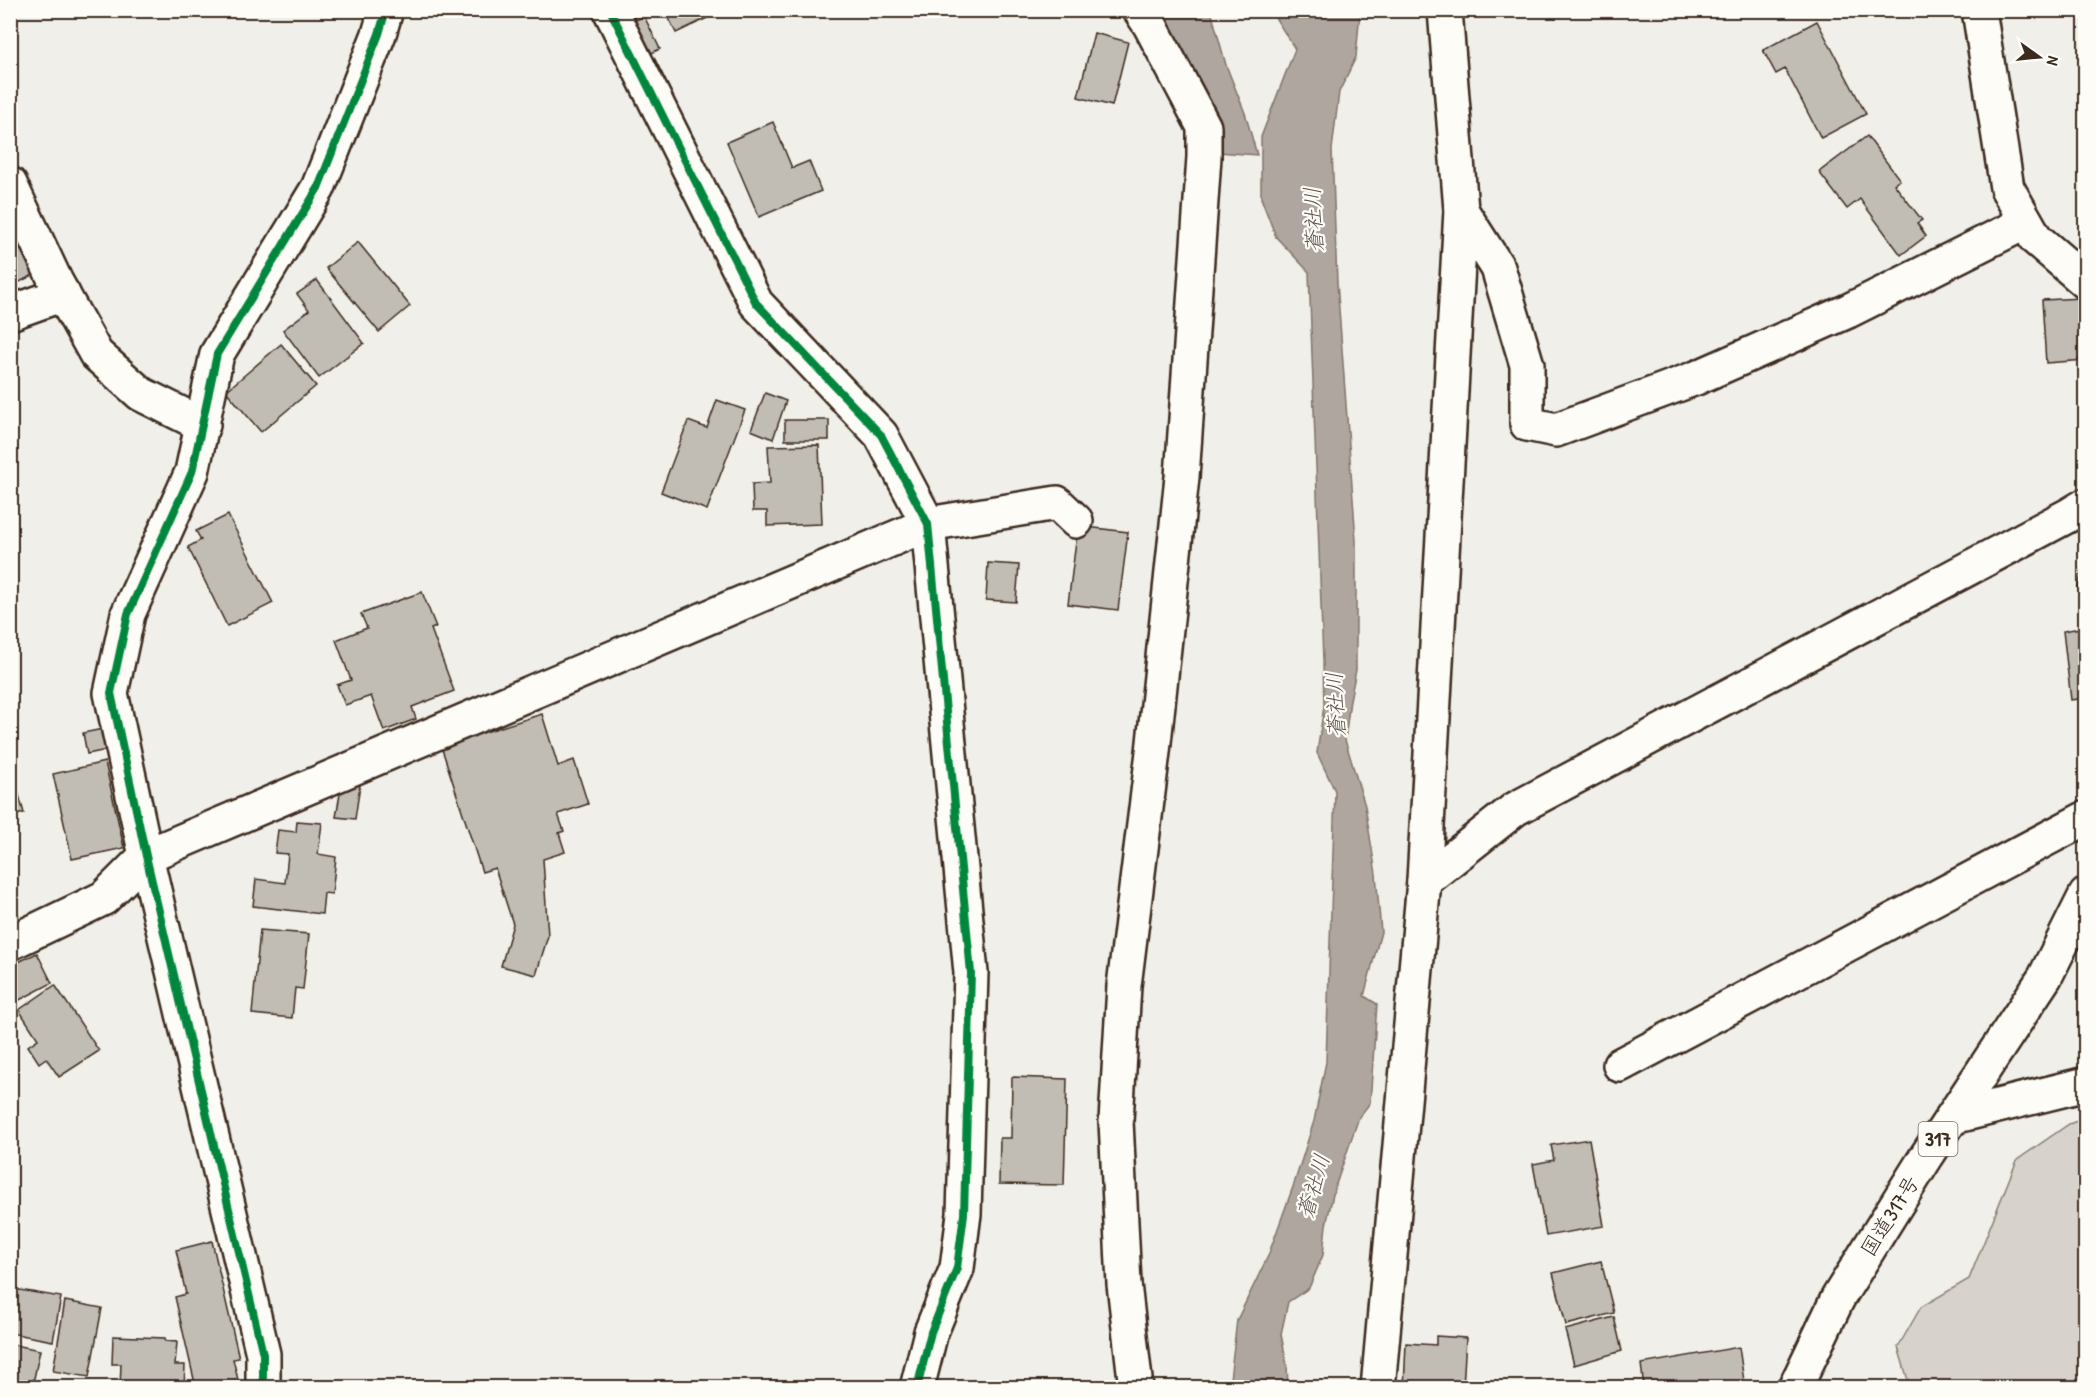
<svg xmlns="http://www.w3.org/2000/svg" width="2096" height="1398" viewBox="0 0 2096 1398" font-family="'Patrick Hand','Klee One',sans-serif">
  <rect width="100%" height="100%" fill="#f1efea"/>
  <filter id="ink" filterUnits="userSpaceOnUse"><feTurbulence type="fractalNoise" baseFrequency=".0167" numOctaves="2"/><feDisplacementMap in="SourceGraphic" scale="12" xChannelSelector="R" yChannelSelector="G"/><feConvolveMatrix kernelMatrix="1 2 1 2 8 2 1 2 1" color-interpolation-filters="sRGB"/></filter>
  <g filter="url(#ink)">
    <!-- green -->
    <polygon fill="#d7d2cc" stroke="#897e75" stroke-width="1.5" points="2085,1118 2085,1387 1910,1387 1898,1347 1921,1307 1969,1279 2017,1160 2069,1124"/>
    <!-- water -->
    <g fill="#aea69f" stroke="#80746b" stroke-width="1.5">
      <polygon points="1155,11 1211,11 1226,65 1245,113 1257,155 1218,152 1196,76"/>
      <polygon points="1271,11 1360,11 1356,57 1339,92 1332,150 1337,282 1356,540 1356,670 1350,700 1345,740 1365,806 1376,874 1381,932 1364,996 1377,1004 1370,1103 1359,1117 1334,1190 1326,1225 1323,1255 1309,1288 1288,1302 1281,1334 1287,1365 1288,1387 1229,1388 1237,1320 1268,1256 1294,1184 1314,1121 1326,1062 1335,791 1317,753 1324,706 1323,661 1309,272 1276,237 1261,198 1261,137 1295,49"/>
    </g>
    <!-- building -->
    <g fill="#c1bcb4" stroke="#3b2a1e" stroke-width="1.5">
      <polygon points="665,10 724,10 676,33"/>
      <polygon points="644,16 660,49 639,59 623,26"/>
      <polygon points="1817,21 1866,114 1821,138 1785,69 1776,74 1763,50"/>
      <polygon points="1094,33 1128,42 1112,106 1078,97"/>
      <polygon points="773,122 792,168 809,161 821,191 759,217 727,142"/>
      <polygon points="1867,136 1900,180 1894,184 1922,220 1917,223 1926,236 1901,255 1860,199 1847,209 1819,172"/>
      <polygon points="10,216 39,272 10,287"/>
      <polygon points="358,242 410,306 379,332 326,268"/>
      <polygon points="317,280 364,343 319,378 283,330 309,310 297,294"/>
      <polygon points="2082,298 2086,360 2046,363 2042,300"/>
      <polygon points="281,344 316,386 261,432 226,391"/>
      <polygon points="765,393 786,401 773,439 751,430"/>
      <polygon points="717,400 745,410 707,510 661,492 688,421 707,428"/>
      <rect x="785" y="420" width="44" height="20"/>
      <polygon points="819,445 822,524 767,526 767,511 753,511 752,484 770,483 768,446"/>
      <polygon points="228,515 273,603 227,626 188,547 201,540 196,531"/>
      <polygon points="1078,526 1128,532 1118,610 1068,604"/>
      <polygon points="2084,562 2086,563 2086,588 2078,587"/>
      <polygon points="988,563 1019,565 1016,602 986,600"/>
      <polygon points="422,592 436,627 431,629 454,691 412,707 416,719 384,731 371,696 345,705 337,685 351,680 336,640 367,628 361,614"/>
      <polygon points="2086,627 2086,698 2071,700 2063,631"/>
      <polygon points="542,714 558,766 574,760 588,804 558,814 564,831 559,833 565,852 543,859 548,936 536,975 501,966 513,924 495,868 482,872 441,746"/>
      <polygon points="103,729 107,750 87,754 83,733"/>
      <polygon points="105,762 124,848 72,859 53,774"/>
      <polygon points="10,764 24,813 10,817"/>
      <polygon points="342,782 360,785 355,819 336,817"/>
      <polygon points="297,821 322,823 318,854 336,857 332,894 324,893 322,914 253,906 256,879 285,883 288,854 275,853 278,830 296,832"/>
      <polygon points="10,886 21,925 10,928"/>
      <polygon points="260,930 309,934 303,989 295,988 292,1018 252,1014"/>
      <polygon points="37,953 52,983 10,1005 10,966"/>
      <polygon points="55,985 99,1051 59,1077 46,1058 39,1063 28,1046 38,1039 19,1010"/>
      <polygon points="1012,1077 1067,1079 1064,1185 999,1184 1000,1138 1011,1138"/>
      <polygon points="1589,1139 1604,1226 1546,1236 1533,1164 1554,1160 1551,1145"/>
      <polygon points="212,1241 239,1358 233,1359 240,1388 196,1388 175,1297 186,1294 176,1250"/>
      <polygon points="1601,1261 1614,1313 1566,1325 1553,1273"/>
      <polygon points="14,1289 61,1297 53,1341 10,1333 10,1308"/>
      <polygon points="65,1301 102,1308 89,1377 53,1371"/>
      <polygon points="1614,1317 1622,1351 1574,1365 1565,1330"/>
      <polygon points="113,1336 165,1338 165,1341 177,1342 175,1365 185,1365 184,1388 120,1388 121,1364 112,1364"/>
      <polygon points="1436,1336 1466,1338 1463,1388 1404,1388 1406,1343 1436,1345"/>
      <polygon points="10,1344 40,1350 32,1388 10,1388"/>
      <polygon points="1739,1347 1745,1388 1644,1388 1641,1364"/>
      <polygon points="1623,1382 1624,1388 1589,1388"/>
    </g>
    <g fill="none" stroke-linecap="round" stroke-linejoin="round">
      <!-- minor casing -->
      <g stroke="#3b2a1e" stroke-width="38">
        <g id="minor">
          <polyline points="610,10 756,303 881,435 928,524 971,973 964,1214 957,1268 931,1332 917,1388"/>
          <polyline points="1979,10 2007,188 2036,239 2086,282"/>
          <polyline points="10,184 56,282 96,354 141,394 203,425"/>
          <polyline points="1461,210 1498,268 1527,365 1527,424 1556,430 1696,378 1848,311 2026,222"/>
          <polyline points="10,313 63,294"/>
          <polyline points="1424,881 1515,809 2071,514 2086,505"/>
          <polyline points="10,943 104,898 146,856 928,524 1057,503 1076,521"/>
          <polyline points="1620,1065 2086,818"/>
          <polyline points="1953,1117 2086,1084"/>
          <polyline points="263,1388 263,1354 146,856 111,693 128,614 192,472 217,354 318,188 379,34 386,10"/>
          <polyline points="1136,1388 1124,1284 1116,1121 1124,986 1153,752 1182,477 1204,157 1204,127 1150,25 1140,10"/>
          <polyline points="1378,1388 1424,881 1461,210 1445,10"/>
        </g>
      </g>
      <!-- highway casing -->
      <g stroke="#3b2a1e" stroke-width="38">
        <polyline id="highway" points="1795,1388 1838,1298 1926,1157 2045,977 2086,895"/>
      </g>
      <!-- minor -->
      <use href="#minor" stroke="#fdfcf7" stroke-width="33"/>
      <!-- highway -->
      <use href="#highway" stroke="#fdfcf7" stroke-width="33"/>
      <!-- cycleway casing -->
      <g stroke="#fdfcf7" stroke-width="11">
        <g id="cycleway">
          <polyline points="610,10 756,303 881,435 928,524 971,973 964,1214 957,1268 931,1332 917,1388"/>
          <polyline points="263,1388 263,1354 146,856 111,693 128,614 192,472 217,354 318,188 379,34 386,10"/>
        </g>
      </g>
      <!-- cycleway -->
      <use href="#cycleway" stroke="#00873e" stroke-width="8"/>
    </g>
  </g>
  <g text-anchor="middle" stroke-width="4.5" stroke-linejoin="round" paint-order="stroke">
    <!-- shield labels -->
    <rect fill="#fdfcf7" stroke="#75695f" stroke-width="1.5" x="1918.5" y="1122" width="39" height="34" rx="4.5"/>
    <g font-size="20" font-weight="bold" fill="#3b2a1e">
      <text x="1938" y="1146">317</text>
    </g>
    <!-- street labels -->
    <g font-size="21" fill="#3b2a1e" stroke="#fdfcf7">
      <text transform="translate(1890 1216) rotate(-58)" y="7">国道317号</text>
    </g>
    <!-- water labels -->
    <g font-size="22" font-style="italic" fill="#63554b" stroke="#fdfcf7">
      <text transform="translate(1313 220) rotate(-93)" y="8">蒼社川</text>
      <text transform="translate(1335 705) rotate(-93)" y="8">蒼社川</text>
      <text transform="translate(1313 1186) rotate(-74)" y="8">蒼社川</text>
    </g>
  </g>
  <!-- margin -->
  <rect width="2096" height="1398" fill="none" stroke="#fdfcf7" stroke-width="36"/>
  <rect x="18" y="18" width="2060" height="1362" fill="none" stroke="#3b2a1e" stroke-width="2" filter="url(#ink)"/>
  <!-- north arrow -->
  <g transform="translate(2039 57) rotate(105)" stroke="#fdfcf7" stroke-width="4.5" paint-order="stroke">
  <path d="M0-4.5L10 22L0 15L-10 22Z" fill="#3b2a1e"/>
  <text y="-9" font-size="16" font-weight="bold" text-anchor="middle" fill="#3b2a1e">N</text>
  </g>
</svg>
